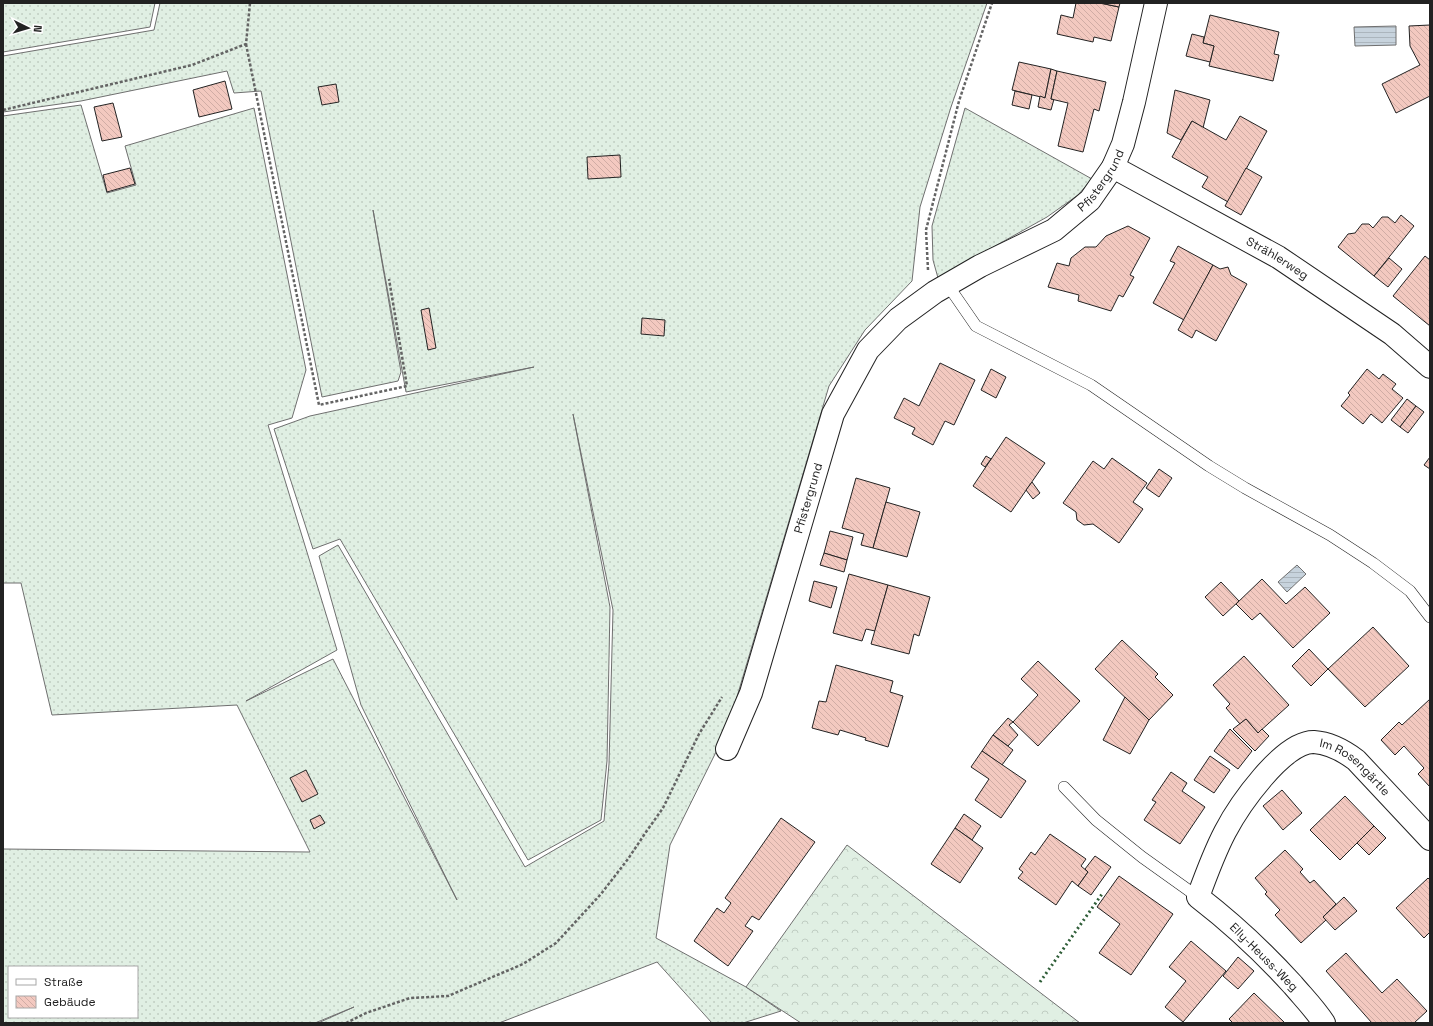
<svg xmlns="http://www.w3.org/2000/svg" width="1433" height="1026" viewBox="0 0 1433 1026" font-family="'Space Grotesk',sans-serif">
  <defs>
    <pattern id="grass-dots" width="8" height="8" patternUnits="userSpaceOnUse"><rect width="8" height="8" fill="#e0efe3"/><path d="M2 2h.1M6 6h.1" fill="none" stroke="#c0cdc2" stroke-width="1.8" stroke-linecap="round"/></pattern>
    <pattern id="forest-crowns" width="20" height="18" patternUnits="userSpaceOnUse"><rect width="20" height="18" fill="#e0efe3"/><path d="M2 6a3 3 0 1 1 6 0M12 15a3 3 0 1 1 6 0" fill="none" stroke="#c0cdc2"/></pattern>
    <pattern id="water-rules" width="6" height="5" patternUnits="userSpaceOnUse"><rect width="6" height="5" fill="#c7d3dd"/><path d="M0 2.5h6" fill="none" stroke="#abb5bd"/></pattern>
    <pattern id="building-back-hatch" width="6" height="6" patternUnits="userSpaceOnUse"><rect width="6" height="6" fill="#f3c9c0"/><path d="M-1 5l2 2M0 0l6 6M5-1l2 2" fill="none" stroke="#d0aca5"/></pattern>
  </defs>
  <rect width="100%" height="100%" fill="#fff"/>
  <!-- grass -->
  <g fill="url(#grass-dots)" stroke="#6f6f6f" fill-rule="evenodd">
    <polygon points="3,3 155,3 150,27 3,52"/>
    <path d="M160,3H987L951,107L920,207L912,281L865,330L829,386L731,717L719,746L670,845L656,938L746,987L781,1011L743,1023H712L657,962L499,1023H318L354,1007L315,1023H3V849L310,852L237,705L52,715L21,583H3V116L81,105L107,193L136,185L125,146L254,108L306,370L292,418L268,425L337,650L246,701L333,659L457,900L361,705L319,556L338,545L525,867L604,821L609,764L613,610L573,414L610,607L607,761L601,820L528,860L340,539L313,549L274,429L310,416L534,367L406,392L373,210L401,372L398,381L322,397L261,91L234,93L227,71L81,101L3,112V56L154,30ZM9,967H137V1017H9Z"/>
    <polygon points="965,108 1092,179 1078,195 1047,217 938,278 933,260 932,226"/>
  </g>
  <!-- forest -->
  <polygon fill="url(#forest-crowns)" stroke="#6f6f6f" points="847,845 1080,1023 801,1023 746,987"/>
  <!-- water -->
  <g fill="url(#water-rules)" stroke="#6f6f6f">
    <polygon points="1396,26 1396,45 1355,46 1354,27"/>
    <polygon points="1297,565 1306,574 1287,592 1278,582"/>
  </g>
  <!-- building -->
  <g fill="url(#building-back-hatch)" stroke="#222">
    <polygon points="1076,3 1100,3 1119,7 1111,41 1094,37 1093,42 1057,34 1061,15 1073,18"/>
    <polygon points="1100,3 1120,3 1119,7"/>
    <polygon points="1210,15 1279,32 1274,54 1279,55 1273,81 1209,66 1214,46 1203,43"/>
    <polygon points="1430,25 1430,96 1396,113 1382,84 1420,65 1410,46 1409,26"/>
    <polygon points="1192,34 1204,37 1203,43 1214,46 1210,62 1186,56"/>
    <polygon points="1019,62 1051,69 1045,98 1012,90"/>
    <polygon points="1051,69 1057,71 1051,99 1054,99 1051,110 1038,107 1040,96 1045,98"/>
    <polygon points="1057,71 1106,82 1099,111 1094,109 1083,152 1058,146 1068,103 1051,99"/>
    <polygon points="225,81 232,109 199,117 193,90"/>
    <polygon points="336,84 339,102 322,105 318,87"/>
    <polygon points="1175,90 1210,100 1203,128 1192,121 1181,140 1167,133"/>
    <polygon points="1015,91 1032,95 1029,109 1012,105"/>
    <polygon points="113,103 122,137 102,141 94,107"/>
    <polygon points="1240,116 1267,131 1228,202 1202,187 1208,177 1172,157 1192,121 1226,140"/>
    <polygon points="620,155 621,177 588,179 587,157"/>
    <polygon points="130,168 135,184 107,192 103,175"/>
    <polygon points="1246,168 1262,177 1241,215 1225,206"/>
    <polygon points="1401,215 1414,226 1374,276 1338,247 1348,234 1355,233 1362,224 1369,224 1373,228 1382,217 1388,217 1395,223"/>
    <polygon points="1128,226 1150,238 1130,275 1134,277 1123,297 1119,295 1111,311 1078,301 1079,295 1048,287 1057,263 1069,266 1071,258 1085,247 1096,247 1106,236"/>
    <polygon points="1178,246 1213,265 1184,320 1153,303 1175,263 1170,261"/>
    <polygon points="1425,256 1430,260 1430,326 1393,296"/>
    <polygon points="1389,258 1402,269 1388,287 1374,276"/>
    <polygon points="1213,265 1220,269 1228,267 1231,275 1247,284 1216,341 1196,330 1192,338 1178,330"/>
    <polygon points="429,308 436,348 428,350 421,310"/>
    <polygon points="642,318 665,320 664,336 641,334"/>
    <polygon points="940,363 975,380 954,425 945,421 933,445 912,434 915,428 894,418 904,398 919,406"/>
    <polygon points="991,369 1006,377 996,398 981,390"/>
    <polygon points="1367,369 1379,379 1383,374 1396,384 1392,389 1403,398 1382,423 1371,414 1363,424 1341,406 1350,395 1348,393"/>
    <polygon points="1407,399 1416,406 1400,427 1391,420"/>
    <polygon points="1416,406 1424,412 1408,433 1400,427"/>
    <polygon points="1006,437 1045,463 1011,512 973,486"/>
    <polygon points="986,456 991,459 985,467 981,464"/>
    <polygon points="1430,457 1430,469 1424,465"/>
    <polygon points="1112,458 1147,483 1133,502 1143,509 1119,543 1093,524 1084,525 1077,520 1076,512 1063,503 1093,461 1104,469"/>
    <polygon points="1159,469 1172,478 1159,497 1146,488"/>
    <polygon points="856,478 890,488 873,548 861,545 864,534 842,528"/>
    <polygon points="1032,482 1040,493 1033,499 1026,490"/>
    <polygon points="886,502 920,512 907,557 873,548"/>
    <polygon points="830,531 853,537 847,560 824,553"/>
    <polygon points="824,553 847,560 844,572 820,565"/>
    <polygon points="849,574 888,585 875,631 866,629 862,641 833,633"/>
    <polygon points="1262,579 1286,604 1305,587 1330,613 1293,648 1260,613 1252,620 1236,604"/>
    <polygon points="814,581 837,587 831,608 809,601"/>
    <polygon points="1221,582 1239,601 1223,616 1205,597"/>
    <polygon points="888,585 930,597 919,636 914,634 909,654 871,644"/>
    <polygon points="1373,627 1409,666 1365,707 1328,669"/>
    <polygon points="1122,640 1158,674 1155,677 1173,695 1149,720 1095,669"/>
    <polygon points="1309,649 1328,669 1311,686 1292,666"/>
    <polygon points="1244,656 1289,705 1258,733 1246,719 1240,724 1226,708 1230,704 1213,685"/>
    <polygon points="1038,661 1080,701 1038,746 1013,722 1038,695 1021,679"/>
    <polygon points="836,665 893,681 890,692 903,696 888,747 865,740 866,738 840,730 838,735 812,728 819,701 826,702"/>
    <polygon points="1125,697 1149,720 1130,754 1103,740"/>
    <polygon points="1430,699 1430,787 1418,774 1424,768 1404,746 1395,755 1381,740 1399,722 1402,725"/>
    <polygon points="1008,718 1013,722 1009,725 1018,735 1008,746 993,735"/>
    <polygon points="1246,719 1258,733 1262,729 1269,736 1255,751 1233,729"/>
    <polygon points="1230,729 1252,751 1238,769 1214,751"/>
    <polygon points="993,735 1013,750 1002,765 982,751"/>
    <polygon points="982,751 1026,781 1001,818 975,800 989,779 971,767"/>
    <polygon points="1210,756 1230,770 1214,793 1194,780"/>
    <polygon points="306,770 318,794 302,802 290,778"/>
    <polygon points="1171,772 1187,783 1182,791 1205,807 1180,844 1144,820 1156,802 1152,800"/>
    <polygon points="1282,790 1302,813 1283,830 1263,806"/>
    <polygon points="1345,796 1374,826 1340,860 1310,830"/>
    <polygon points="964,814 981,826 972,840 955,828"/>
    <polygon points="320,815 325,823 314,829 310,820"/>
    <polygon points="781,818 815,842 759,920 752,916 745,926 753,931 728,966 694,941 717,908 724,913 731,903 725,898"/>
    <polygon points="1374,826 1386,838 1369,855 1357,843"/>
    <polygon points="955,828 983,848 960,883 931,864"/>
    <polygon points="1050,834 1086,859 1081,866 1088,872 1078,886 1072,881 1056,905 1018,878 1023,872 1019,869 1031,852 1035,855"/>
    <polygon points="1285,850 1303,869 1300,872 1310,883 1314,880 1336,904 1323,917 1326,920 1301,943 1275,915 1280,910 1265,894 1267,892 1255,878"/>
    <polygon points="1095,856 1111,867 1091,895 1078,886 1088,872 1085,869"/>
    <polygon points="1119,876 1173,914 1131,975 1099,953 1120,924 1097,907"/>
    <polygon points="1428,878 1430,880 1430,932 1424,938 1396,908"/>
    <polygon points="1344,897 1357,911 1335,930 1323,917"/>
    <polygon points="1191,941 1226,971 1183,1022 1165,1007 1186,981 1169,967"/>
    <polygon points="1346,953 1382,993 1397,979 1427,1011 1414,1023 1372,1023 1326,971"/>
    <polygon points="1238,957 1254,971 1238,989 1223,976"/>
    <polygon points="1254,993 1285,1023 1233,1023 1229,1019"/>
  </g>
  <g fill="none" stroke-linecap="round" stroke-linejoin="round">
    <!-- lane casing -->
    <g stroke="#222" stroke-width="12">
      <g id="lane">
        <polyline points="947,284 976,326 1091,385 1209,466 1245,488 1330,535 1373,563 1410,591 1430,617"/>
        <polyline points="1064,787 1096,820 1142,857 1198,897"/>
      </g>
    </g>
    <!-- street casing -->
    <g stroke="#222" stroke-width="24">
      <g id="street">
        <path id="s1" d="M1113,167L1278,257L1392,334L1430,367"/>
        <path id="s2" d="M727,749L751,693L833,414L868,350L898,319L935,292L980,266L1054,230L1090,200L1113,167L1123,144L1134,102L1156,3"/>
        <path id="s3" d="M1324,1023C1315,1009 1304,998 1293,985C1264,953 1233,924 1198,897C1206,875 1214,853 1225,832C1238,807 1283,741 1314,742C1329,743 1344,751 1356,760L1430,839"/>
      </g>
    </g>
    <!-- path -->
    <g stroke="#646464" stroke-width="2.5" stroke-dasharray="3 2" stroke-linecap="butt">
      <polyline points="246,44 319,405 407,386 389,279"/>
      <polyline points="3,110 192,65 246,44 250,3"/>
      <polyline points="928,270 926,230 959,101 992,3"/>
      <polyline points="346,1023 366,1013 410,998 448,996 523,964 556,943 601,894 628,859 646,832 663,808 699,734 722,697"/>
    </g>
    <!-- lane -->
    <use href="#lane" stroke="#fff" stroke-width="11"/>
    <!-- street -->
    <use href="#street" stroke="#fff" stroke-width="22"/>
    <!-- hedge -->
    <polyline stroke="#2f5e38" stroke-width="3" stroke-dasharray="2 3" stroke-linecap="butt" points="1040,982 1102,894"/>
  </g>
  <g text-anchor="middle" stroke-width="3" stroke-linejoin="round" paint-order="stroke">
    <!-- street labels -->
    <g font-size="12" fill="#222" stroke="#fff">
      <text dy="4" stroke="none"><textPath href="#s2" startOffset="717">Pfistergrund</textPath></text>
      <text dy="4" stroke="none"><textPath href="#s1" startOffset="188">Strählerweg</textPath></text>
      <text dy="4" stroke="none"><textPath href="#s2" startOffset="264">Pfistergrund</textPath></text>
      <text dy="4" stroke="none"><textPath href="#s3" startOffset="429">Im Rosengärtle</textPath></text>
      <text transform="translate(1264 957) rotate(45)" y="4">Elly-Heuss-Weg</text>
    </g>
  </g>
  <!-- border -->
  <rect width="1433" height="1026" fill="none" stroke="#222222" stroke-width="8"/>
  <!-- legend -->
  <rect x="8" y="966" width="130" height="52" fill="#ffffff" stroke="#a7a7a7"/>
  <rect x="16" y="979" width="20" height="6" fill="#ffffff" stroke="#a7a7a7"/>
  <text x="44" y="986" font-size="12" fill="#222222">Straße</text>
  <rect x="16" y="996" width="20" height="12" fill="url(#building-back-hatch)" stroke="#a7a7a7"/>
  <text x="44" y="1006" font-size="12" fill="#222222">Gebäude</text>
  <!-- north arrow -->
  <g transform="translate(28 28) rotate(95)" stroke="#ffffff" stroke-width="3" paint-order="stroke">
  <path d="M0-3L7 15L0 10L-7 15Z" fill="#222222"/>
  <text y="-6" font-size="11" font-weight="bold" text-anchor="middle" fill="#222222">N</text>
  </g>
</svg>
